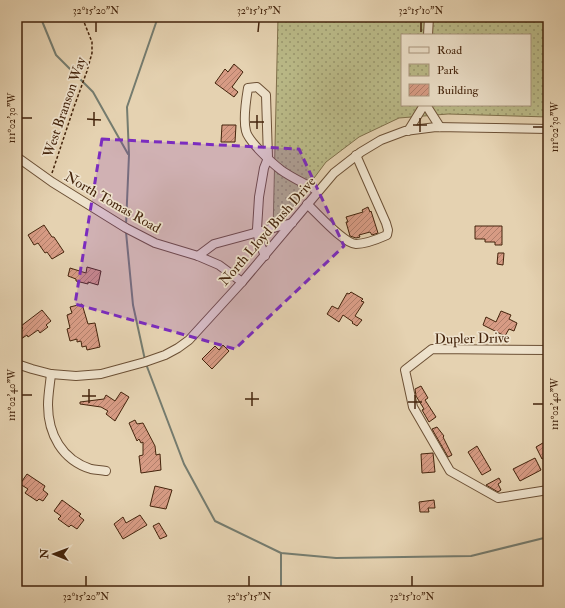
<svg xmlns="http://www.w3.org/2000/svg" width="565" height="608" viewBox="0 0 565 608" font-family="'IM FELL Double Pica',serif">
  <defs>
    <pattern id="park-dots" width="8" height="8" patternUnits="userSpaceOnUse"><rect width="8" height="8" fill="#baba88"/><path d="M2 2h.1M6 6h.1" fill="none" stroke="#99976e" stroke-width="1.8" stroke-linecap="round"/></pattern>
    <pattern id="building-hatch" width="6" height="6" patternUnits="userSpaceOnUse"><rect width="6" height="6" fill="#d79b84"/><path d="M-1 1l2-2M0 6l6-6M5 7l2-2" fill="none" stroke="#b07e6a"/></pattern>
  </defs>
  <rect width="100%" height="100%" fill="#e5d2b1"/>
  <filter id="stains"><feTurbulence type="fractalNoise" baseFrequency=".005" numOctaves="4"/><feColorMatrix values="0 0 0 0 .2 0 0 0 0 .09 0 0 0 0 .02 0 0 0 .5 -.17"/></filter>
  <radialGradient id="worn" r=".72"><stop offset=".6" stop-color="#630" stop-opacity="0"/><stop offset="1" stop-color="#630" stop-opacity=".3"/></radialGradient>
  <!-- park -->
  <path fill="url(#park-dots)" stroke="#7f6f4a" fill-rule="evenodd" d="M278,17H548V117L448,114L399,118L359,137L326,162L273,233ZM402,35H530V105H402Z"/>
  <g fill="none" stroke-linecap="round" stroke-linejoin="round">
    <!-- stream -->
    <g stroke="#757c6f" stroke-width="2">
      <polyline points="38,17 42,21 56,55 93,92 128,154"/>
      <polyline points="126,225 129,155 127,107 158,17"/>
      <polyline points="126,232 133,305 145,360"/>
      <polyline points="146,364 184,464 215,521 281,553 336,558 471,556 548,537"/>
      <polyline points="281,553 281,591"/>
    </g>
  </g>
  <!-- building -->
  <g fill="url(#building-hatch)" stroke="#44240c">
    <polygon points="234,64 243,72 232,87 238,92 234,97 215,83 225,69 228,72"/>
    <polygon points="222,125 236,125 235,142 221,142"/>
    <polygon points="368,207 370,212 371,211 378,233 372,235 370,232 359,235 360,237 356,238 350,236 346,222 348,222 346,217 363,212 362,210"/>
    <polygon points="44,225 52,237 54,237 64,252 52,259 47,252 45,253 38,243 34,245 28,235"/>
    <polygon points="475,226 502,226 502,245 495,245 495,242 485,242 485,239 475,239"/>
    <polygon points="498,253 504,253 503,265 497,264"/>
    <polygon points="87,267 101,271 98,285 88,282 88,284 76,281 76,279 68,276 70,268 86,273"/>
    <polygon points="351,292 363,299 361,301 364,302 355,316 362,320 357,326 352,323 353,322 343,315 339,322 327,314 332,306 338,309 347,293 349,294"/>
    <polygon points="82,304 88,324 95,323 100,347 87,350 86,346 82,347 81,341 77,342 77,339 70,341 67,329 70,328 67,315 72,313 70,307"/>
    <polygon points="42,310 51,321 46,325 48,327 40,333 38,330 28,337 27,335 21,339 17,333 23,328 21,326"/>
    <polygon points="501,311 511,315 509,319 517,323 514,331 509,329 505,336 483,325 486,317 496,322"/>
    <polygon points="223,345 229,351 212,369 202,359 215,346 219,350"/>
    <polygon points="421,386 428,398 425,400 436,417 429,422 422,410 424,409 416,396 415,389"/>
    <polygon points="121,392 129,397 115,421 106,414 108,411 101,407 80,404 80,402 104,399 106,395 115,401"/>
    <polygon points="135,420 137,424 143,423 155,446 156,455 160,454 161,470 141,473 139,456 143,455 143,442 141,443 139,439 137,441 129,423"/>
    <polygon points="437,427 444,436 443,437 452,455 448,457 432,429"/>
    <polygon points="548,440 548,456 542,459 536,447"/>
    <polygon points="477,446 491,470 482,475 468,452"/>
    <polygon points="433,453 435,472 422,473 421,454"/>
    <polygon points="535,458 541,470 520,481 513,469"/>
    <polygon points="27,474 45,486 43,490 48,494 43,501 39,499 37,501 25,493 28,489 20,484"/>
    <polygon points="499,478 501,482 498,484 501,490 498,492 486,485"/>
    <polygon points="155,486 172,490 166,509 150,506"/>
    <polygon points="62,500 81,514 79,516 84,520 77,529 71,525 69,527 58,519 61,516 54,511"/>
    <polygon points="434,500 435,508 428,508 429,512 420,512 419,502"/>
    <polygon points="140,515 147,525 123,539 114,524 123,517 126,523"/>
    <polygon points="159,523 167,536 160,539 153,526"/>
  </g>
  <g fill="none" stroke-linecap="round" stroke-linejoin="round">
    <!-- minor casing -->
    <g stroke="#6c5035" stroke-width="10">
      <g id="minor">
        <polyline points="428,35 429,17"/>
        <polyline points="426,105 440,127"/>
        <polyline points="408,131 424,105"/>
        <polyline points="17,157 52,182 126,228 155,243 198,256 219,265 242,282"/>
        <path d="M307,204C318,214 343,243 356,244C366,244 378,239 387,235L388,230L386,223L356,155"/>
        <polyline points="198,256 214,244 292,223"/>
        <path d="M265,256L259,241L257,229L259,197L264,168L268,158L266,95L257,87L248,88C246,100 243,120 246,131C248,141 272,163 281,170C292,178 306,184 318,191"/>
        <polyline points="548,350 432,349 405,370 413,407 450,471 498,498 548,490"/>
        <polyline points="17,364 32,369 51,374 76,376 101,374 145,362 165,355 178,348 189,340 242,282 334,173 361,152 381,140 405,131 436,127 548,129"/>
        <path d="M51,374C50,384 48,395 48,405C48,434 62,460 91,469C96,470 101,470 106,471"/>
      </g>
    </g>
    <!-- path -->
    <polyline stroke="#44240c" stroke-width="1.5" stroke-dasharray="3 2" stroke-linecap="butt" points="52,173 74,107 87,71 92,53 92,42 82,17"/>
    <!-- minor -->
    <use href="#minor" stroke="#eee2cc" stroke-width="8"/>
  </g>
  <!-- marked area -->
  <path fill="#7b2cbf" fill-opacity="0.2" stroke="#7b2cbf" stroke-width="3" stroke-dasharray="8 5" stroke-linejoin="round" d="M102,139L299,149L344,246L235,349L75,304Z"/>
  <!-- ticks -->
  <path fill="none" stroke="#44240c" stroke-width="1.5" d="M96,32V22M258,32L259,22M421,32V22M22,118H32M87,119L101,120M250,122H264M413,125H427M94,126V112M533,127H543M257,129V115M420,132V118M22,395H32M82,396H96M245,399H259M408,402H422M89,403V389M533,404H543M252,406V392M415,409V395M86,586V576M249,586V576M412,586V576"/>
  <g text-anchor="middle" stroke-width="3.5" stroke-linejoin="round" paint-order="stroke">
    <!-- street labels -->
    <g font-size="14" fill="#44240c" stroke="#eee2cc">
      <text transform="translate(64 107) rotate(-71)" y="5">West Branson Way</text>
      <text transform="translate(113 202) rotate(30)" y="5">North Tomas Road</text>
      <text transform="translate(267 231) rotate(-49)" y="5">North Lloyd Bush Drive</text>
      <text transform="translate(472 338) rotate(-1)" y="5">Dupler Drive</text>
    </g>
  </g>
  <!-- margin -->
  <rect width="565" height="608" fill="none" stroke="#e5d2b1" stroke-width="44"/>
  <!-- legend -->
  <rect x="401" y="34" width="130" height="72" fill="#eee2cc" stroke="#aa967f"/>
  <rect x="409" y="47" width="20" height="6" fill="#eee2cc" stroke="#aa967f"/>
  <text x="437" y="54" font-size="12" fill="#44240c">Road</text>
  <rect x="409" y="64" width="20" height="12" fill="url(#park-dots)" stroke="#aa967f"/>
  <text x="437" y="74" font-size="12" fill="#44240c">Park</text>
  <rect x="409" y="84" width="20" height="12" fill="url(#building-hatch)" stroke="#aa967f"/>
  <text x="437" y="94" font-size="12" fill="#44240c">Building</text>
  <!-- north arrow -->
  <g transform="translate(54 554) rotate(271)" stroke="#eee2cc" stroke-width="3" paint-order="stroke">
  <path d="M0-3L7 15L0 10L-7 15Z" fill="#44240c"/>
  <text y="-6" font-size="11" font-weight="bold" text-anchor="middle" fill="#44240c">N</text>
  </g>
  <rect x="22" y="22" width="521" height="564" fill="none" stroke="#44240c" stroke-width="1.5"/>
  <g font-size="10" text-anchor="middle" fill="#44240c">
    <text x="96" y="14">32°15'20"N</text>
    <text x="259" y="14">32°15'15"N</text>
    <text x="421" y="14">32°15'10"N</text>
    <text transform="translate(11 118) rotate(-90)" y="4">111°02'30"W</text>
    <text transform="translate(554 127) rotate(-90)" y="4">111°02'30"W</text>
    <text transform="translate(11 395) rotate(-90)" y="4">111°02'40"W</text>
    <text transform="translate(554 404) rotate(-90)" y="4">111°02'40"W</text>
    <text x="86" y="600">32°15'20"N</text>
    <text x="249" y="600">32°15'15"N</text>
    <text x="412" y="600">32°15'10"N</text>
  </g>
  <rect width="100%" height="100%" filter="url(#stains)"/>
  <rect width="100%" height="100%" fill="url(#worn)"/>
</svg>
